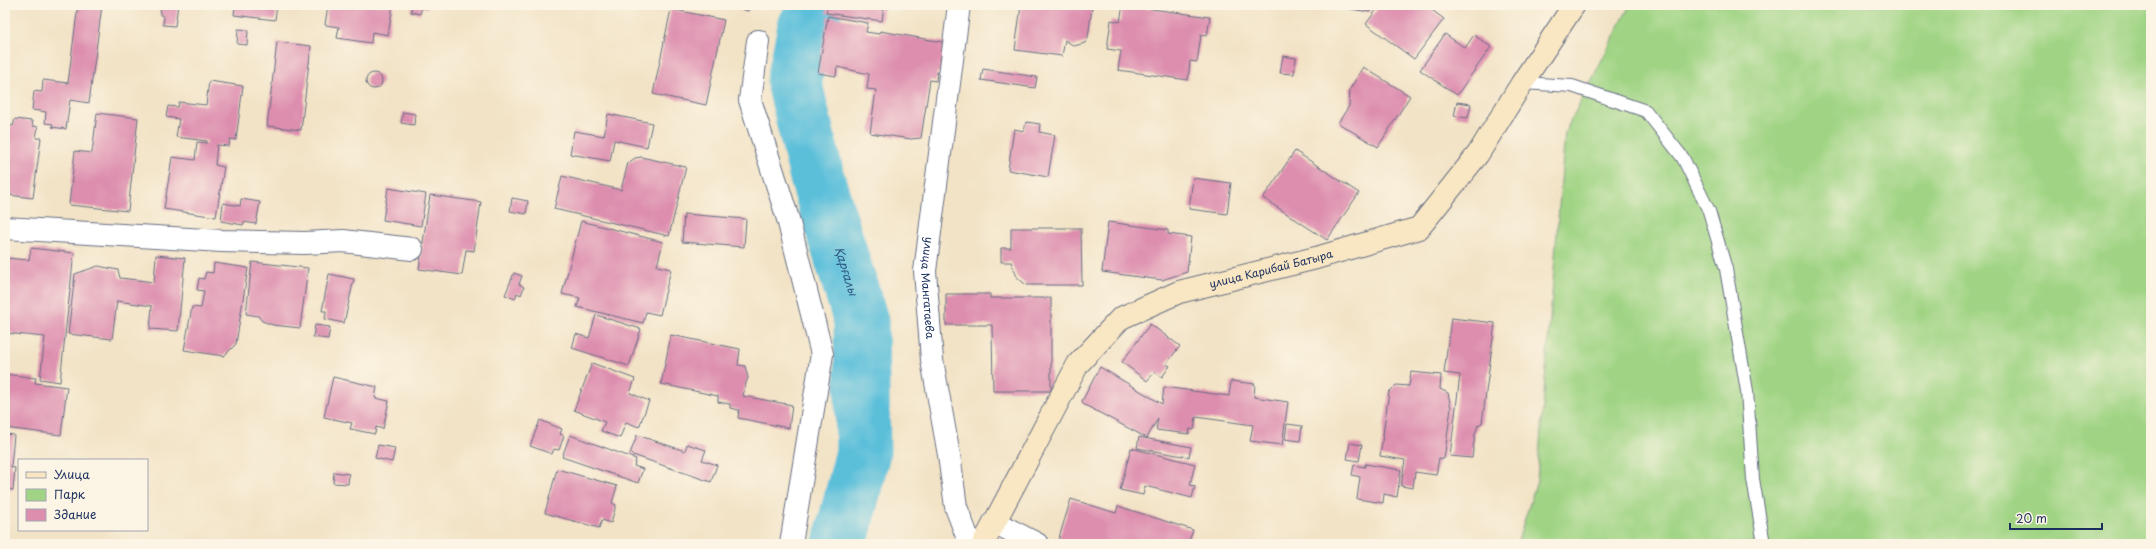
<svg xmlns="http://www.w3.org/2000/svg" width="2156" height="549" viewBox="0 0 2156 549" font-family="'Playpen Sans',sans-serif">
  <rect width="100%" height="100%" fill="#fcf5e5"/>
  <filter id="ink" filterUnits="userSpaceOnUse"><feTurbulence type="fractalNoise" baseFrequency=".025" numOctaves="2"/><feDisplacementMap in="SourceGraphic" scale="8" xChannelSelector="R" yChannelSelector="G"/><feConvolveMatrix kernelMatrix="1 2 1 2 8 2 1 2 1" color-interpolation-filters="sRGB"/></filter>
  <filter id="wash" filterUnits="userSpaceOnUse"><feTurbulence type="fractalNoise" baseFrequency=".012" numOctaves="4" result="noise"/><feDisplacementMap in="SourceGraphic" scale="16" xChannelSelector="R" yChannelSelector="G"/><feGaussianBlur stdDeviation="0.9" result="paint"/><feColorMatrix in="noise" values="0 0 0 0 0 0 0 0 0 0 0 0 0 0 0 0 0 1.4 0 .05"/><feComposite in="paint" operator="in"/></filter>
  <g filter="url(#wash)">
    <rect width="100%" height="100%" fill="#f2e3c6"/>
    <!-- green -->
    <polygon fill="#a0d484" stroke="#5e8271" points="1630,5 2151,5 2151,544 1517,544 1537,481 1565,132"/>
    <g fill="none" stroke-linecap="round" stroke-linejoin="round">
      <!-- river -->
      <path stroke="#5cbfda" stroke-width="55" id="s1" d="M816,5L805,27L794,81L818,181L861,321L863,452L840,544"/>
    </g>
    <g id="blocks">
      <!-- building -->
      <g fill="#dd8dae">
        <polygon points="78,5 102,5 89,103 70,100 66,129 52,127 53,124 45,123 46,112 32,110 34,91 42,92 43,80 68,83"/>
        <polygon points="161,5 178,5 175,26 163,25 164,16 160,15"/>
        <polygon points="235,5 277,5 275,20 234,15"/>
        <polygon points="328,5 393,5 388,35 372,32 371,43 337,38 339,27 325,25"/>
        <polygon points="412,5 428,5 427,8 422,7 420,14 411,12"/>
        <polygon points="737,5 750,5 748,11 736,8"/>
        <polygon points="828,5 884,5 882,21 826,13"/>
        <polygon points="1021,5 1075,5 1092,7 1088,38 1085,43 1074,46 1065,40 1062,56 1015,50"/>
        <polygon points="1123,5 1210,17 1207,36 1201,35 1197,62 1190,61 1188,80 1118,70 1121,51 1107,49 1111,20 1120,22"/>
        <polygon points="1350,5 1371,5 1370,12 1350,9"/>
        <polygon points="1380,5 1425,5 1444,19 1414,59 1366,24"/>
        <polygon points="671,9 724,20 706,105 653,94"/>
        <polygon points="828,16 868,23 866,32 879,34 880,31 948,43 943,73 937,72 936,81 930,80 921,138 911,139 870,133 876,90 867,89 869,74 837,67 836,76 818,73"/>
        <polygon points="238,29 248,30 247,45 237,44"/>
        <polygon points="1445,34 1465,48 1474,35 1491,47 1457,95 1420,70"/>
        <polygon points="277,42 311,46 301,130 267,126"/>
        <polygon points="1283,56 1296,58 1294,74 1280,73"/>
        <polygon points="1363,67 1410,96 1378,147 1338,123 1349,106 1350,89"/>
        <polygon points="983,69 1037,77 1035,88 981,80"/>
        <circle cx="374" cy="81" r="8"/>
        <polygon points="209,81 243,86 236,140 230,139 229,146 217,145 215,165 224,167 216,217 164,209 172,157 195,160 197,142 207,143 207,141 176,137 179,119 166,117 168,106 178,107 179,102 206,105"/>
        <polygon points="1457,102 1471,104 1468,118 1454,116"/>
        <polygon points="403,112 415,114 414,125 401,123"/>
        <polygon points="97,113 138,118 128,211 69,205 75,151 92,153"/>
        <polygon points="608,114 652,123 647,147 614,140 610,161 570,154 574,131 604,136"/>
        <polygon points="15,119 32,121 33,126 38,127 36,138 41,138 33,198 9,195 8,201 5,201 5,125 13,126"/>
        <polygon points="1026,122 1040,124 1039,132 1055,135 1048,177 1008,170 1014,129 1024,131"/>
        <polygon points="1295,151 1359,193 1327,240 1263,198"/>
        <polygon points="641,157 686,167 669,236 554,209 562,176 621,190 628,163 635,158"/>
        <polygon points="1193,178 1231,183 1227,214 1189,209"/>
        <polygon points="388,188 426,194 421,226 383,220"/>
        <polygon points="430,195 481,202 474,251 466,250 462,275 419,269"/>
        <polygon points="512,198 528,201 526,214 510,211"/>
        <polygon points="241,199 260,202 256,224 244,222 243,225 221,221 223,203 240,206"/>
        <polygon points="684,214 746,219 744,247 682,242"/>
        <polygon points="581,221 663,242 657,266 671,269 660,315 646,312 643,323 577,307 580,298 562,294"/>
        <polygon points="1108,222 1168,230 1168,234 1191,237 1187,272 1162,280 1102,272"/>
        <polygon points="1011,228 1081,228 1082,285 1026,285 1017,277 1011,262 1001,262 1001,248 1011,248"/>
        <polygon points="31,248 74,253 60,382 40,379 45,337 5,333 5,258 29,260"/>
        <polygon points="156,255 185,258 178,331 150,329 152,306 117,301 112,339 68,334 75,274 98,266 118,270 120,278 154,282"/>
        <polygon points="252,262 308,268 300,328 273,325 262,321 258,316 246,314"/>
        <polygon points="214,263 248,268 236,344 224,356 184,350 192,307 201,308 204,291 197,290 199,278 204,279 206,272 213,273"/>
        <polygon points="514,273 522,276 519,284 524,287 521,295 517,293 515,299 505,295"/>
        <polygon points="329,274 354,279 344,323 325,319 326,311 322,311"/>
        <polygon points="946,294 990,294 990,298 1051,298 1051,391 993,391 992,325 946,325"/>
        <polygon points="596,315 641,329 629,366 572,348 576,334 589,338"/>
        <polygon points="1451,318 1495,323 1482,423 1478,425 1475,434 1472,458 1450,456 1460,375 1444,373"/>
        <polygon points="1150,324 1180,346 1166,364 1170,366 1162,377 1155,372 1147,381 1122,362"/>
        <polygon points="315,325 330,327 328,339 313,337"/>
        <polygon points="671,335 740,349 738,365 745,366 748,378 746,383 743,396 792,405 789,428 738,418 739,410 730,408 730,404 718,402 718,396 661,384"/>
        <polygon points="592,363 635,379 630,393 649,401 639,427 626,422 620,438 601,431 605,422 574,410"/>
        <polygon points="1100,367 1162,404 1164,387 1229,396 1231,381 1255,384 1254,397 1288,402 1282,445 1250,441 1253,425 1196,417 1194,430 1190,429 1189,434 1156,430 1158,418 1147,438 1083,404 1082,401"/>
        <polygon points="1411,372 1441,375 1440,389 1448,393 1451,408 1444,459 1439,458 1436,475 1415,472 1413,488 1401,486 1405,460 1380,456 1389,392 1396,385 1409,386"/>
        <polygon points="5,374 36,378 35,383 67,387 61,435 5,428"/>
        <polygon points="333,377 377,387 375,398 389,401 383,429 376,427 375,434 350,429 352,423 324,417"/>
        <polygon points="540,420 562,429 560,434 564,436 559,450 554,449 552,454 530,446"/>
        <polygon points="1287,424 1302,426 1300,441 1285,439"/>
        <polygon points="5,434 14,435 11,467 15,468 13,490 5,489"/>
        <polygon points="570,435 636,459 634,466 643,469 638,483 562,457"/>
        <polygon points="637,435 685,451 687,444 706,450 702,460 717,465 711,482 630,454"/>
        <polygon points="1139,437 1191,447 1189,457 1137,448"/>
        <polygon points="1350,443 1362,445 1359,461 1347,459"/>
        <polygon points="378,445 395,448 392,462 375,458"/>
        <polygon points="1131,448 1195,464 1190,485 1195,486 1192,498 1145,486 1143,495 1120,490"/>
        <polygon points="1365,464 1401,470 1397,497 1384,494 1383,503 1357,499 1360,477 1352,475 1354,465 1365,467"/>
        <polygon points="557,469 617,486 612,503 616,505 611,523 602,520 599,528 545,513"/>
        <polygon points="334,472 349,474 348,484 333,483"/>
        <polygon points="1071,499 1116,513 1118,506 1193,530 1188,544 1057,544"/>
      </g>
    </g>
  </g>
  <g filter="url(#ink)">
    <use href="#blocks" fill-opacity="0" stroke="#666e82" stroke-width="1"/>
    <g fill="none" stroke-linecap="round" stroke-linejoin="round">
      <!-- lane casing -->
      <g stroke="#666e82" stroke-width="14">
        <polyline id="lane" points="1522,83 1572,86 1646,111 1683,158 1709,211 1726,269 1747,391 1753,479 1764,544"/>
      </g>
      <!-- street casing -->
      <g stroke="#666e82" stroke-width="24">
        <g id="street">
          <path id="s2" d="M959,5L925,271L932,360L949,455L956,507L970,544"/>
          <polyline points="758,41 750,100 788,219 822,354 791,544"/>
          <polyline points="5,228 222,241 305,243 343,241 412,249"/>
          <polyline points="994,522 1037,544"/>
        </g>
      </g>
      <!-- secondary casing -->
      <g stroke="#666e82" stroke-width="24">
        <g id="secondary">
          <path id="s3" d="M983,544L1078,364L1121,318L1179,292L1316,258L1419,228L1478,154L1522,83L1574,5"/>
        </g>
      </g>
      <!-- lane -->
      <use href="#lane" stroke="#fff" stroke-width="12"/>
      <!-- street -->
      <use href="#street" stroke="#fff" stroke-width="22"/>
      <!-- secondary -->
      <use href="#secondary" stroke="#f9e7c3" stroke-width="22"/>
    </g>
  </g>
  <g text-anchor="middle" stroke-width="3" stroke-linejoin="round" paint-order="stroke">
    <!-- street labels -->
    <g font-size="11" fill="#1b2f5e" stroke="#fcf5e5">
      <text dy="4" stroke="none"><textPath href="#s3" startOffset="425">улица Карибай Батыра</textPath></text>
      <text dy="4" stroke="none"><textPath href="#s2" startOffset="285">улица Мангатаева</textPath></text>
    </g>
    <!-- water labels -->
    <g font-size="12" font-style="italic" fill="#2e5a83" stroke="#fcf5e5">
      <text dy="4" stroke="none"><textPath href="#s1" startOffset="277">Қарғалы</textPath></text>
    </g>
  </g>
  <!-- margin -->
  <rect width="2156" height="549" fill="none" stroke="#fcf5e5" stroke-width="20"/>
  <!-- legend -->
  <rect x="18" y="459" width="130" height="72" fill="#fcf5e5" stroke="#a2a6af"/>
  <rect x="26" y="472" width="20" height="6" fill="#f9e7c3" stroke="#a2a6af"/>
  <text x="54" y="479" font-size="12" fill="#1b2f5e">Улица</text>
  <rect x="26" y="489" width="20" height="12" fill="#a0d484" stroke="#a2a6af"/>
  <text x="54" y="499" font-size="12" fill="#1b2f5e">Парк</text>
  <rect x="26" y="509" width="20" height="12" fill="#dd8dae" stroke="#a2a6af"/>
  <text x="54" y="519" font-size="12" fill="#1b2f5e">Здание</text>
  <!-- scale -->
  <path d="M2010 523v6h92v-6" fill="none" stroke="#1b2f5e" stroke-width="2"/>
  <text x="2016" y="523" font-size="12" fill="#1b2f5e" stroke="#fcf5e5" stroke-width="3" paint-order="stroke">20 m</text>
</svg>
